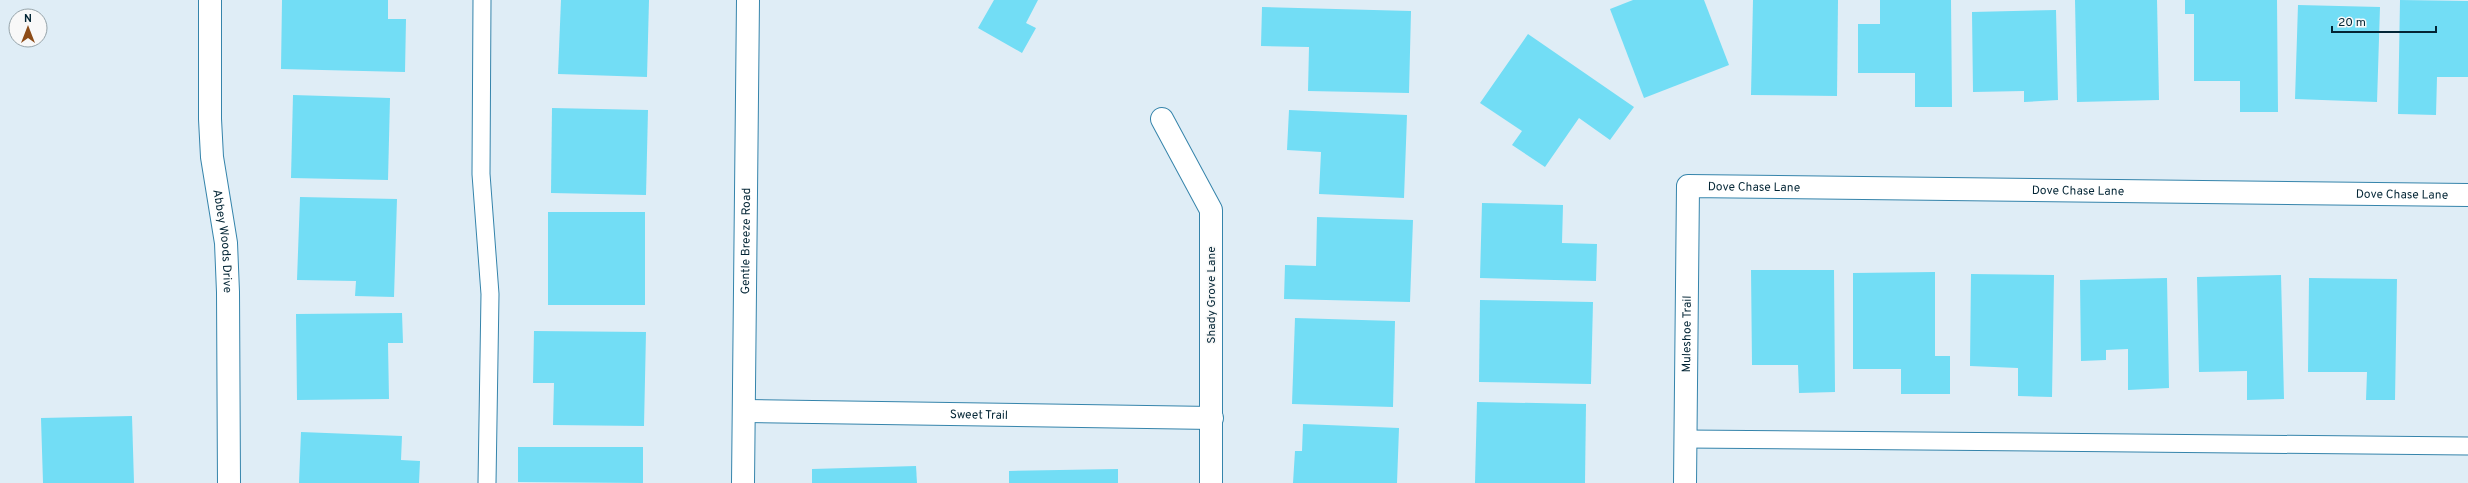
<svg xmlns="http://www.w3.org/2000/svg" width="2468" height="483" viewBox="0 0 2468 483" font-family="Overpass,sans-serif">
  <rect width="100%" height="100%" fill="#dfedf6"/>
  <!-- building -->
  <g fill="#72ddf5">
    <polygon points="282,0 388,0 388,19 406,19 405,72 281,69"/>
    <polygon points="561,0 649,0 647,77 558,74"/>
    <polygon points="994,0 1038,0 1026,23 1036,28 1022,53 978,28"/>
    <polygon points="1633,0 1704,0 1729,65 1644,98 1610,9"/>
    <polygon points="1753,0 1838,0 1837,96 1751,95"/>
    <polygon points="1880,0 1951,0 1952,107 1915,107 1915,73 1858,73 1858,24 1880,24"/>
    <polygon points="2075,0 2157,0 2159,100 2077,102"/>
    <polygon points="2185,0 2277,0 2278,112 2240,112 2240,81 2194,81 2194,14 2185,14"/>
    <polygon points="2400,0 2468,1 2468,77 2437,77 2436,115 2398,114"/>
    <polygon points="2298,5 2380,7 2377,102 2295,99"/>
    <polygon points="1262,7 1411,11 1409,93 1308,91 1309,47 1261,46"/>
    <polygon points="2056,10 2058,100 2024,102 2024,91 1973,92 1972,12"/>
    <polygon points="1528,34 1634,107 1610,140 1579,118 1545,167 1512,145 1522,131 1480,103"/>
    <polygon points="293,95 390,98 388,180 291,178"/>
    <polygon points="552,108 648,110 646,195 551,193"/>
    <polygon points="1289,110 1407,115 1404,198 1319,194 1321,152 1287,150"/>
    <polygon points="300,197 397,199 394,297 355,296 356,281 297,280"/>
    <polygon points="1482,203 1563,205 1562,243 1597,244 1596,281 1480,278"/>
    <rect x="548" y="212" width="97" height="93"/>
    <polygon points="1317,217 1413,220 1410,302 1284,299 1285,265 1316,266"/>
    <polygon points="1751,270 1834,270 1835,392 1799,393 1798,365 1752,365"/>
    <polygon points="1935,272 1935,356 1950,356 1950,394 1901,394 1901,369 1853,369 1853,273"/>
    <polygon points="1971,274 2054,275 2052,397 2018,396 2018,368 1970,366"/>
    <polygon points="2281,275 2284,399 2247,400 2247,371 2199,372 2197,277"/>
    <polygon points="2167,278 2169,388 2128,390 2128,349 2106,350 2106,360 2081,361 2080,280"/>
    <polygon points="2309,278 2397,279 2395,400 2366,400 2367,372 2308,372"/>
    <polygon points="1480,300 1593,302 1591,384 1479,382"/>
    <polygon points="402,313 403,343 388,343 389,399 297,400 296,314"/>
    <polygon points="1295,318 1395,321 1393,407 1292,404"/>
    <polygon points="534,331 646,332 644,426 553,425 554,383 533,383"/>
    <polygon points="1477,402 1586,404 1585,483 1475,483"/>
    <polygon points="132,416 134,483 43,483 41,418"/>
    <polygon points="1303,424 1399,428 1397,483 1293,483 1295,451 1302,451"/>
    <polygon points="301,432 402,436 401,460 420,461 419,483 299,483"/>
    <polygon points="518,447 643,447 643,483 518,482"/>
    <polygon points="916,466 917,483 812,483 812,469"/>
    <polygon points="1118,469 1118,483 1009,483 1009,471"/>
  </g>
  <g fill="none" stroke-linecap="round" stroke-linejoin="round">
    <!-- lane casing -->
    <g stroke="#3584ab" stroke-width="19">
      <g id="lane">
        <polyline points="482,0 481,174 490,294 487,483"/>
        <polyline points="1685,439 2468,446"/>
      </g>
    </g>
    <!-- street casing -->
    <g stroke="#3584ab" stroke-width="24">
      <g id="street">
        <path id="s1" d="M210,0V119L212,157L226,243L228,292L229,483"/>
        <polyline points="1162,119 1211,210 1211,483"/>
        <path id="s2" d="M746,411L1212,418"/>
        <path id="s3" d="M743,483L748,0"/>
        <path id="s4" d="M1685,483L1688,186L2468,195"/>
      </g>
    </g>
    <!-- lane -->
    <use href="#lane" stroke="#fff" stroke-width="17"/>
    <!-- street -->
    <use href="#street" stroke="#fff" stroke-width="22"/>
  </g>
  <g text-anchor="middle" stroke-width="3" stroke-linejoin="round" paint-order="stroke">
    <!-- street labels -->
    <g font-size="12" fill="#032535" stroke="#f8f8f8">
      <text dy="4" stroke="none"><textPath href="#s4" startOffset="363">Dove Chase Lane</textPath></text>
      <text dy="4" stroke="none"><textPath href="#s4" startOffset="687">Dove Chase Lane</textPath></text>
      <text dy="4" stroke="none"><textPath href="#s4" startOffset="1011">Dove Chase Lane</textPath></text>
      <text dy="4" stroke="none"><textPath href="#s1" startOffset="242">Abbey Woods Drive</textPath></text>
      <text dy="4" stroke="none"><textPath href="#s3" startOffset="242">Gentle Breeze Road</textPath></text>
      <text transform="translate(1211 295) rotate(-90)" y="4">Shady Grove Lane</text>
      <text dy="4" stroke="none"><textPath href="#s4" startOffset="149">Muleshoe Trail</textPath></text>
      <text dy="4" stroke="none"><textPath href="#s2" startOffset="233">Sweet Trail</textPath></text>
    </g>
  </g>
  <!-- north arrow -->
  <g transform="translate(28 28)"><circle r="19" fill="#f8f8f8" stroke="#96a4aa"/>
  <path d="M0-3L7 15L0 10L-7 15Z" fill="#8c4b17"/>
  <text y="-6" font-size="11" font-weight="bold" text-anchor="middle" fill="#032535">N</text>
  </g>
  <!-- scale -->
  <path d="M2332 26v6h104v-6" fill="none" stroke="#032535" stroke-width="2"/>
  <text x="2338" y="26" font-size="12" fill="#032535" stroke="#f8f8f8" stroke-width="3" paint-order="stroke">20 m</text>
</svg>
